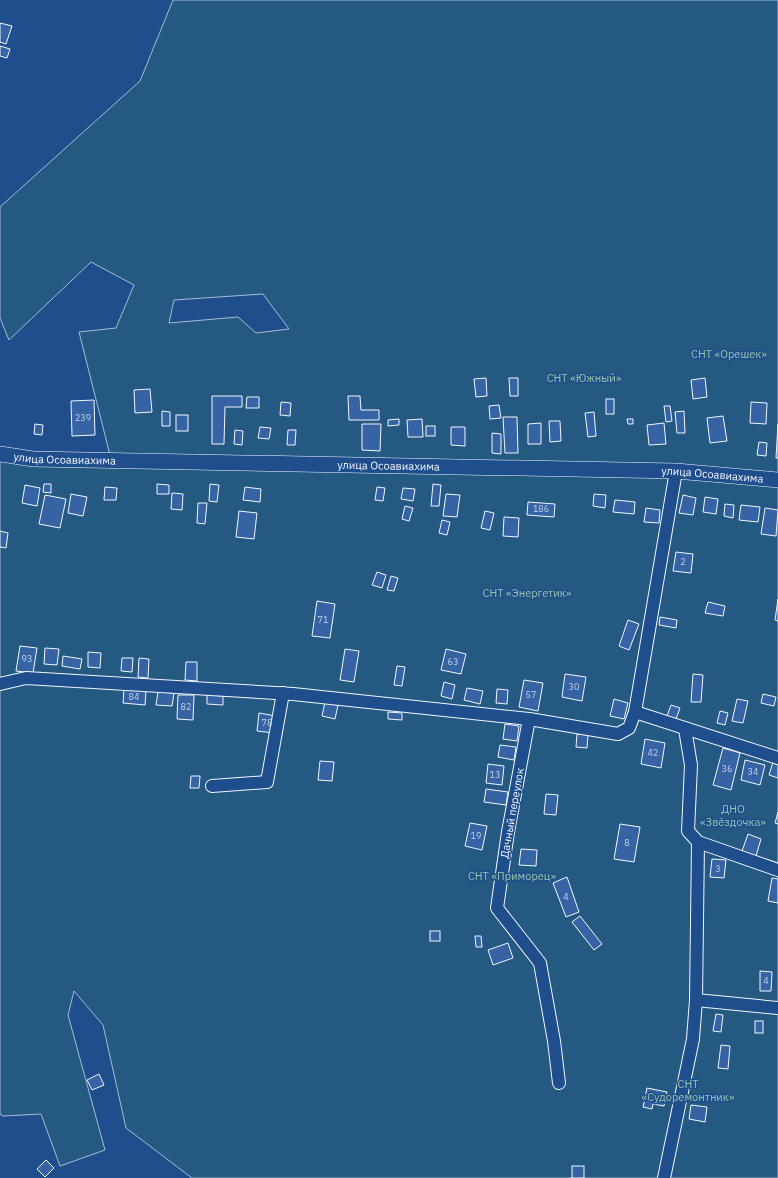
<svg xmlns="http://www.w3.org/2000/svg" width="778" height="1178" viewBox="0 0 778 1178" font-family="'IBM Plex Sans',sans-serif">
  <rect width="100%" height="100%" fill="#1f4e8c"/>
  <!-- green -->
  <path fill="#245a82" stroke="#a8bbd7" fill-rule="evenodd" d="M173,0H778V1178H192L126,1128L103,1025L74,991L68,1015L105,1150L60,1166L41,1114L3,1116L0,1114V454L111,459L79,332L116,328L134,285L91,262L9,340L0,318V207L140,81ZM263,294L289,329L256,333L238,317L169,323L174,300Z"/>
  <!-- building -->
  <g fill="#3563a3" stroke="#f2f6ff">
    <polygon points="0,23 12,26 6,44 0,42"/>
    <polygon points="0,46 10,49 7,58 0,56"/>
    <polygon points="486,378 487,396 476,397 474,379"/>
    <polygon points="509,378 518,378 518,396 510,396"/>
    <polygon points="705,378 707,397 693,399 691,380"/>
    <polygon points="150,389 152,412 135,413 134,390"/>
    <polygon points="212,396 242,396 242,407 225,407 224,444 212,444"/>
    <polygon points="348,396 360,396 361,410 379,410 379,420 349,420"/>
    <polygon points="247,397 259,397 259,408 246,408"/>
    <rect x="606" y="399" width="8" height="15"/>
    <polygon points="94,400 95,435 72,436 71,401"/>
    <polygon points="281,402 291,403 290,416 280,415"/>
    <polygon points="751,402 767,403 766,424 750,423"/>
    <polygon points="499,405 501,418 490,419 489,406"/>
    <polygon points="664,406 670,406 672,421 666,422"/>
    <polygon points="162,411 170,412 170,426 162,426"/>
    <polygon points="684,411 685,433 677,433 675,412"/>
    <polygon points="594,412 596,436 588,437 585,413"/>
    <rect x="176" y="415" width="12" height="16"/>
    <polygon points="723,416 727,441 710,443 707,418"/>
    <polygon points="503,417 517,417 518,453 505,453"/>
    <polygon points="399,419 399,425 388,426 388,420"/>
    <polygon points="422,419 423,437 408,437 407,420"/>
    <polygon points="627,419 633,419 633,424 628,424"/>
    <polygon points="549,421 560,421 561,441 550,442"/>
    <polygon points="541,423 541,444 528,444 528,424"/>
    <polygon points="664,423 666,444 649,445 647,425"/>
    <polygon points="35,424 43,425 42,435 34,434"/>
    <polygon points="362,424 381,424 380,451 362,450"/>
    <polygon points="778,424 778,458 776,458"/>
    <rect x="426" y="426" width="9" height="10"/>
    <polygon points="260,427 271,428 269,439 258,438"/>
    <polygon points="451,427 465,427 465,446 451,445"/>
    <polygon points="235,430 243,431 242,445 234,444"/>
    <polygon points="288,430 296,430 295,445 287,445"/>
    <polygon points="492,433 501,434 501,454 492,453"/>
    <polygon points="759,442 767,443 766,456 757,455"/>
    <polygon points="44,484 51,484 51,493 43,492"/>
    <polygon points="157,484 169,485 169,494 157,494"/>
    <polygon points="210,484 219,485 217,502 209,501"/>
    <polygon points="433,484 441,485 439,506 431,506"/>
    <polygon points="25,485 40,488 37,506 22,503"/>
    <polygon points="105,487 117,488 116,500 104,500"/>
    <polygon points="245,487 261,489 260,502 243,500"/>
    <polygon points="377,487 385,488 383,501 375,500"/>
    <polygon points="403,488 415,489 413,501 401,499"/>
    <polygon points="172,493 183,494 182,510 171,509"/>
    <polygon points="71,494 87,497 83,516 68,513"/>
    <polygon points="446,494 460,495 457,517 443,516"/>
    <polygon points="594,494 606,495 605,508 593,506"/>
    <polygon points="45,495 66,499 60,528 39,524"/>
    <polygon points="683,495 696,498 693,515 679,513"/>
    <polygon points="705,497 718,499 716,514 703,512"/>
    <polygon points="615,500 635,502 634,514 613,512"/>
    <polygon points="528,502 555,504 554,517 527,515"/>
    <polygon points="198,503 207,503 205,524 197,523"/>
    <polygon points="725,504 734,505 733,518 724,516"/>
    <polygon points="741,505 760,507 758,522 739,520"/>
    <polygon points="405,506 413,508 409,521 402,519"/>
    <polygon points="646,508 660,510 659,523 644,522"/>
    <polygon points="765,508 778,510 776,536 761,534"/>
    <polygon points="239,511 257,513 254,539 236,537"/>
    <polygon points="485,511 494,513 490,530 481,528"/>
    <polygon points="504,517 519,518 518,537 503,536"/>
    <polygon points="442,520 450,522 447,535 439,533"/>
    <polygon points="0,531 8,533 6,548 0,547"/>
    <polygon points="676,552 693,554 691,573 673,571"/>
    <polygon points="377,572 386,575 382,588 372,585"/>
    <polygon points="391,576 398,578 394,591 387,590"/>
    <polygon points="778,599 778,621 775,620"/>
    <polygon points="317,601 335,604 330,638 312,636"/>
    <polygon points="708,602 725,606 723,616 705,613"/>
    <polygon points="660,617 677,620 676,628 659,625"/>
    <polygon points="628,620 639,624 629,650 619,646"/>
    <polygon points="20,646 37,648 33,673 16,671"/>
    <polygon points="45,648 59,649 57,665 44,664"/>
    <polygon points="345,649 359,651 354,682 340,680"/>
    <polygon points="446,649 466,654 461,674 441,670"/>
    <polygon points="88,652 101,653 100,668 88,667"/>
    <polygon points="63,656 82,659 80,669 62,666"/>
    <polygon points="122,658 133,658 132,672 121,671"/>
    <polygon points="139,658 149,659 148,678 138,677"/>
    <polygon points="186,662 197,662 197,681 185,680"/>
    <polygon points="397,666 405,667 402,686 394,685"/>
    <polygon points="565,674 586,677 582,701 562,697"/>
    <polygon points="693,674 703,675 701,702 691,702"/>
    <polygon points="524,680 543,683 538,711 519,707"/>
    <polygon points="444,682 455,685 452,699 441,696"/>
    <polygon points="467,688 483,691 480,704 464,700"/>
    <polygon points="124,689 146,691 145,705 123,703"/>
    <polygon points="497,689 508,690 507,704 496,703"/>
    <polygon points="158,692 174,693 172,706 156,705"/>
    <polygon points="763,694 776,697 774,706 761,703"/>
    <polygon points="178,695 194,695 193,720 177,719"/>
    <polygon points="207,695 223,696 223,705 207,704"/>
    <polygon points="614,699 628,703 624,719 610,716"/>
    <polygon points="737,699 748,701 743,723 732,721"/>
    <polygon points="325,702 338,705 335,719 322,716"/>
    <polygon points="671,705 680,708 676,719 667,716"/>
    <polygon points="720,711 728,713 725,725 717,723"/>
    <polygon points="388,712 402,713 402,720 388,719"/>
    <polygon points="259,713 276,716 274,733 257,731"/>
    <polygon points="505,724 519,726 517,741 503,739"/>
    <polygon points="577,734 588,735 587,748 576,747"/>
    <polygon points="645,739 665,743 661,768 641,764"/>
    <polygon points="500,745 516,747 514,760 498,757"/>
    <polygon points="723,748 740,753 731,790 713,785"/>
    <polygon points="745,760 765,765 760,785 741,780"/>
    <polygon points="320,761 334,762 332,781 318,780"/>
    <polygon points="773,762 778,763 778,778 769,775"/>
    <polygon points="488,764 504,766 502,785 486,783"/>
    <polygon points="191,776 200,776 199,788 190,788"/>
    <polygon points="486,789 508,792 506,805 484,802"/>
    <polygon points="546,794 558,795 556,815 544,814"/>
    <polygon points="778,812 778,824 775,823"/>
    <polygon points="470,823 487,826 482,850 465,846"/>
    <polygon points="620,824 640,827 634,862 614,859"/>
    <polygon points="748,834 761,839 756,856 742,851"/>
    <polygon points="521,849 537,850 536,866 519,865"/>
    <polygon points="712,859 726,860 724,878 710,877"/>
    <polygon points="567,877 579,912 566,917 553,883"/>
    <polygon points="772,878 778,879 778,903 768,901"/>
    <polygon points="580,916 602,944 594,950 572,922"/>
    <rect x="430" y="931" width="10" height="10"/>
    <polygon points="475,936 481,936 482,947 476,947"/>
    <polygon points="508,943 513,958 493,965 488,950"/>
    <polygon points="760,971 772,972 771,991 760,991"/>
    <polygon points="716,1014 723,1015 721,1032 713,1031"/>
    <rect x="755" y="1021" width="8" height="12"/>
    <polygon points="721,1045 730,1046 728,1069 718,1068"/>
    <polygon points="99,1074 104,1085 92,1090 87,1080"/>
    <polygon points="647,1088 667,1092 664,1106 653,1104 652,1109 643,1107"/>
    <polygon points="691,1105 707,1107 705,1122 689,1119"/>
    <polygon points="46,1160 54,1168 45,1177 37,1169"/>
    <rect x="572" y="1166" width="12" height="12"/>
  </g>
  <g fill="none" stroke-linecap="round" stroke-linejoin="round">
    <!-- minor casing -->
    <g stroke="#f2f6ff" stroke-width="14">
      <g id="minor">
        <polyline points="0,684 26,678 293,694 529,719 618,734 629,728 635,712 676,471"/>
        <polyline points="635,712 778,758"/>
        <polyline points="529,719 508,832 497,908 540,963 554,1041 559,1083"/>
        <polyline points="212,786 267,782 283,693"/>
        <polyline points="698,842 778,870"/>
        <polyline points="696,1000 778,1008"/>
        <polyline points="664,1178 693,1039 696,1000 698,842 688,831 691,765 685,729"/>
      </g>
    </g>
    <!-- tertiary casing -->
    <g stroke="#f2f6ff" stroke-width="16">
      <g id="tertiary">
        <path id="s1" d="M0,454L33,459L676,471L778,480"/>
      </g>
    </g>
    <!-- minor -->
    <use href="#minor" stroke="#1f4e8c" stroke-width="12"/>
    <!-- tertiary -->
    <use href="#tertiary" stroke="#1f4e8c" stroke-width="15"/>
  </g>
  <g text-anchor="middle" stroke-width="3" stroke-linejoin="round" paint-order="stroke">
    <!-- number labels -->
    <g font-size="9" fill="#c3d1e8">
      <text x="83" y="421">239</text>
      <text x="541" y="512">186</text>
      <text x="683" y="565">2</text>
      <text x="323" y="623">71</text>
      <text x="27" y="662">93</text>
      <text x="453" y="665">63</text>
      <text x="574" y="690">30</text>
      <text x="531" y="698">57</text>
      <text x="134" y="700">84</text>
      <text x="186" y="710">82</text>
      <text x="267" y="726">78</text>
      <text x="653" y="756">42</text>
      <text x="727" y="772">36</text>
      <text x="753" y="775">34</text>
      <text x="495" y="778">13</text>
      <text x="476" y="839">19</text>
      <text x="627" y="846">8</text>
      <text x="718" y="872">3</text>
      <text x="566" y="900">4</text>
      <text x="766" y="984">4</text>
    </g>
    <!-- park labels -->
    <g font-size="11" fill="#97c8a6" stroke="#1f4e8c">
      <text x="729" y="358">СНТ «Орешек»</text>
      <text x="584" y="382">СНТ «Южный»</text>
      <text x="527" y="597">СНТ «Энергетик»</text>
      <text x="733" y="813">ДНО<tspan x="733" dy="13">«Звёздочка»</tspan></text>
      <text x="512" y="880">СНТ «Приморец»</text>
      <text x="688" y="1088">СНТ<tspan x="688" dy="13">«Судоремонтник»</tspan></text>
    </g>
    <!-- street labels -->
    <g font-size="11" fill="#f2f6ff" stroke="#1f4e8c">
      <text dy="4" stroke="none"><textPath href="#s1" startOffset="65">улица Осоавиахима</textPath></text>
      <text dy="4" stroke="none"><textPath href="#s1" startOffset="389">улица Осоавиахима</textPath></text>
      <text dy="4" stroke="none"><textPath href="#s1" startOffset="713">улица Осоавиахима</textPath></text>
      <text transform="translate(512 813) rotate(-80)" y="4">Дачный переулок</text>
    </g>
  </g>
</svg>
